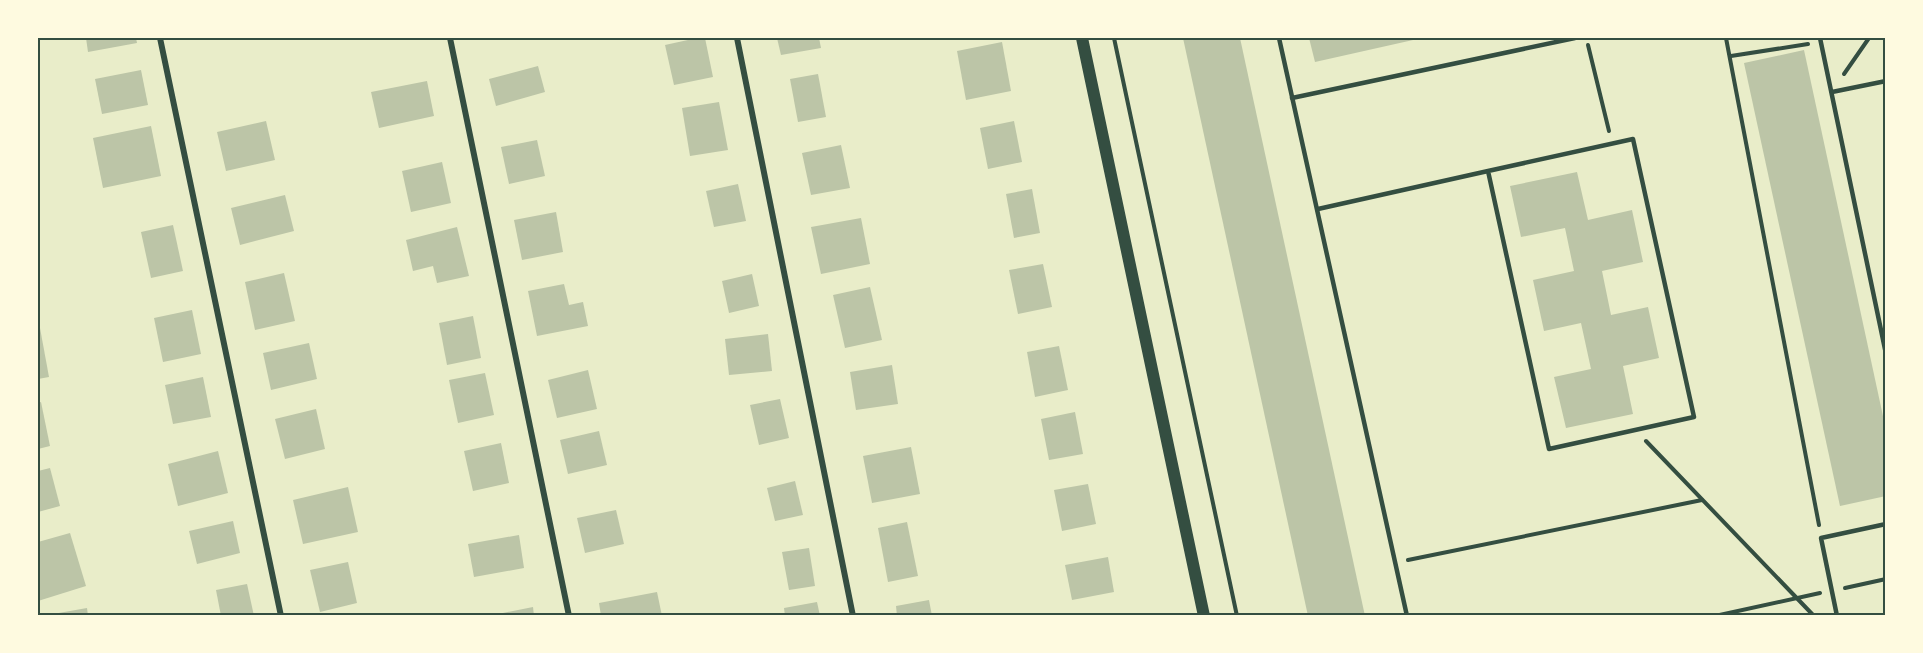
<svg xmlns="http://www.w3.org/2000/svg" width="1923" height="653" viewBox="0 0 1923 653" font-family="Merriweather,serif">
  <rect width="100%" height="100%" fill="#e9edc9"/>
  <!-- building -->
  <g fill="#bcc5a7">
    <polygon points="86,38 136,38 137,43 88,52"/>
    <polygon points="697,38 705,38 713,77 674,85 665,45"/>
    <polygon points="777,38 819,38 821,48 781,55"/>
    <polygon points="1183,38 1240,38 1365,616 1308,616"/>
    <polygon points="1309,38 1422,38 1315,62"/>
    <polygon points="1002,42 1011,91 966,100 957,51"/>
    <polygon points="1804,50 1886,430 1886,496 1840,506 1744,63"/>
    <polygon points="538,66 545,92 496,106 489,79"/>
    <polygon points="141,70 148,105 102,114 95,79"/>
    <polygon points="818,74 826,117 798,122 790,79"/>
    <polygon points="427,81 434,116 379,128 371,92"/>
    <polygon points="719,102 728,150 690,156 682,108"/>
    <polygon points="266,121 275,160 226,171 217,132"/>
    <polygon points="1014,121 1022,162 988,169 980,128"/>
    <polygon points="151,126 161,176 103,188 93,138"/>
    <polygon points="537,140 545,176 509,184 501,147"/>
    <polygon points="841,145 850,188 811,195 802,153"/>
    <polygon points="442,162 451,203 411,212 402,171"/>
    <polygon points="1577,172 1588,220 1632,210 1643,262 1602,271 1611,315 1648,307 1659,358 1623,366 1633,414 1566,428 1554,377 1591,369 1581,323 1544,331 1533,280 1574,271 1565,228 1521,237 1510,186"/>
    <polygon points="738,184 746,221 714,227 706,191"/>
    <polygon points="1032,189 1040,233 1014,238 1006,194"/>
    <polygon points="285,195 294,231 240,245 231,208"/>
    <polygon points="556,212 563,252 522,260 514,220"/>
    <polygon points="861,218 870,264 821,274 811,227"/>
    <polygon points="173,225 183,271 151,278 141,232"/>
    <polygon points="457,227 469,276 437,283 433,266 413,271 406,240"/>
    <polygon points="1043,264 1052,307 1018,314 1009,270"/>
    <polygon points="284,273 295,321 255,330 245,282"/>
    <polygon points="752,274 759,306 729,313 722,281"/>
    <polygon points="564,284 569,305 583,302 588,326 537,336 528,291"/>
    <polygon points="870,287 882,340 845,348 833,295"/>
    <polygon points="192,310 201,354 163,362 154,318"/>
    <polygon points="473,316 481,358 447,365 439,323"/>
    <polygon points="40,328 49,377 38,379 38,329"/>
    <polygon points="768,334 772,371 729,375 725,339"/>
    <polygon points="309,343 317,379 271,390 263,353"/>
    <polygon points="1059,346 1068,390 1035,397 1027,352"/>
    <polygon points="892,365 898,404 856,410 850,372"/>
    <polygon points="588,370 597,409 557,418 548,380"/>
    <polygon points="485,373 494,415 458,423 449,380"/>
    <polygon points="203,377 211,417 173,424 165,385"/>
    <polygon points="780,399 789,438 759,445 750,405"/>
    <polygon points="41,402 50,446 38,449 38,403"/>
    <polygon points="316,409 325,449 285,459 275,419"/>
    <polygon points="1075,412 1083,454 1049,460 1041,419"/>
    <polygon points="599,431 607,465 568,474 560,440"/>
    <polygon points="501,443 509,483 473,491 464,451"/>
    <polygon points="911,447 920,494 872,503 863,456"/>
    <polygon points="218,451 228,493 178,506 168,464"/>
    <polygon points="50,468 60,506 38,512 38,471"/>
    <polygon points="795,481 803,515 775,521 767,488"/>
    <polygon points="1088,484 1096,524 1062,531 1054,490"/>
    <polygon points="348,487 358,532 303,544 293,500"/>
    <polygon points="616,510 624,544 585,553 577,518"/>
    <polygon points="233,521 240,553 197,564 189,531"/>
    <polygon points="907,522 918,576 888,582 878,528"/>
    <polygon points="70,533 86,586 38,601 38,542"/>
    <polygon points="519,535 524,568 474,577 468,544"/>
    <polygon points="809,548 815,586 789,590 782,552"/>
    <polygon points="1108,557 1114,592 1072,600 1065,565"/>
    <polygon points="348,562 357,603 320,612 310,570"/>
    <polygon points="247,584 254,616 221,616 216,590"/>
    <polygon points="657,592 662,616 601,616 599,603"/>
    <polygon points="929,600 932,616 897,616 896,606"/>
    <polygon points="817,602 820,616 785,616 784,608"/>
    <polygon points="533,607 534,616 498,616 498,614"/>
    <polygon points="87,608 88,616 54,616 53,614"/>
  </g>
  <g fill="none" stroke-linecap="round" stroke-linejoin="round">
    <!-- path -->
    <g stroke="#344e41" stroke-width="4">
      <polyline points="1114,38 1237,616"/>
      <polyline points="1726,38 1819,525"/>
      <polyline points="1588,45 1609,131"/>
      <polyline points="1731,56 1808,44"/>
      <polyline points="1844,74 1869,38"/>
      <polyline points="1646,441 1814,616"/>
      <polyline points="1408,560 1702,500"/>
      <polyline points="1845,588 1886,579"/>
      <polyline points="1715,616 1820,593"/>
    </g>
    <!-- service -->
    <g stroke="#344e41" stroke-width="4.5">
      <polyline points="1279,38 1407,616"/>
      <polyline points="1820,38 1886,354"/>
      <polyline points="1832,92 1886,81"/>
      <polyline points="1292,98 1575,38"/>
      <polyline points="1318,209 1488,171 1549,449 1694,417 1633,139 1488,171"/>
      <polyline points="1837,616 1821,538 1886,524"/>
    </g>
    <!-- minor -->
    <g stroke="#344e41" stroke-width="6">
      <polyline points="160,38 281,616"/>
      <polyline points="450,38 569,616"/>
      <polyline points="737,38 853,616"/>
    </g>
    <!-- secondary -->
    <polyline stroke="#344e41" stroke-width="12" points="1082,38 1204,616"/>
  </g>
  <!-- border -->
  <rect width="1923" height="653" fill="none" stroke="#fefae0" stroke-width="78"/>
  <rect x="39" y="39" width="1845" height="575" fill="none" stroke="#344e41" stroke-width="2"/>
</svg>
